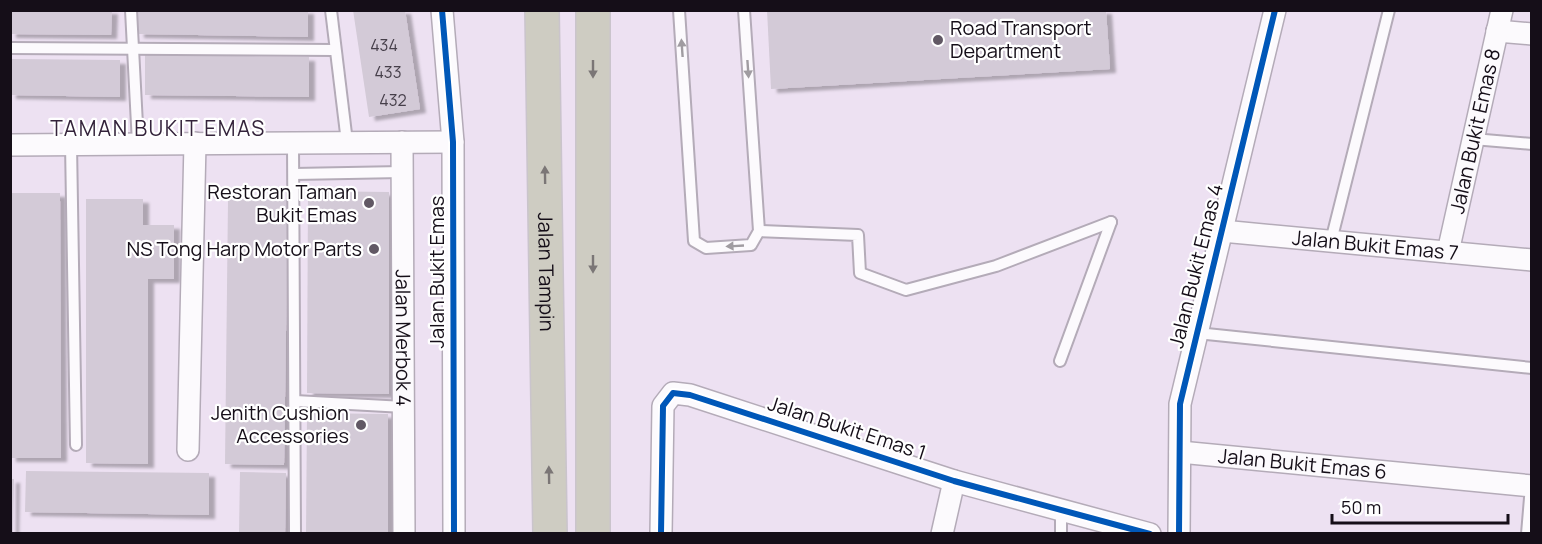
<svg xmlns="http://www.w3.org/2000/svg" width="1542" height="544" viewBox="0 0 1542 544" font-family="Manrope,sans-serif">
  <defs>
    <filter id="shadow"><feDropShadow dx="6" dy="4" stdDeviation="1.5" flood-color="#0004"/></filter>
  </defs>
  <rect width="100%" height="100%" fill="#ede1f2"/>
  <!-- building -->
  <g fill="#d3cad7" filter="url(#shadow)">
    <polygon points="10,10 112,10 111,35 10,34"/>
    <polygon points="138,10 308,10 308,37 138,34"/>
    <polygon points="353,10 405,10 420,109 369,117"/>
    <polygon points="767,10 1106,10 1110,69 771,89"/>
    <polygon points="145,55 309,57 309,97 145,95"/>
    <polygon points="10,59 120,60 120,97 10,95"/>
    <polygon points="308,191 389,192 389,394 307,393"/>
    <polygon points="10,193 60,193 61,458 10,458"/>
    <polygon points="86,199 143,199 143,225 174,225 174,279 148,279 148,464 86,463"/>
    <polygon points="228,199 288,200 284,465 225,464"/>
    <polygon points="307,413 388,414 388,534 306,534"/>
    <polygon points="26,471 209,473 209,515 25,512"/>
    <polygon points="240,472 286,473 285,534 239,534"/>
    <polygon points="10,479 14,479 13,534 10,534"/>
  </g>
  <g fill="none" stroke-linecap="round" stroke-linejoin="round">
    <!-- lane casing -->
    <g stroke="#b4abb8" stroke-width="14">
      <g id="lane">
        <polyline points="131,10 138,144"/>
        <polyline points="331,10 347,142"/>
        <polyline points="679,10 694,241 706,248 751,245 759,231 744,10"/>
        <polyline points="10,48 335,50"/>
        <polyline points="1473,139 1532,144"/>
        <polyline points="293,143 295,534"/>
        <polyline points="71,144 76,445"/>
        <polyline points="294,174 402,172"/>
        <polyline points="759,231 858,235 860,273 906,290 996,266 1111,222"/>
        <polyline points="1331,241 1389,10"/>
        <polyline points="1197,333 1532,368"/>
        <polyline points="1060,361 1111,222"/>
        <polyline points="295,401 404,407"/>
        <polyline points="1061,510 1061,534"/>
        <polyline points="1527,534 1531,486"/>
      </g>
    </g>
    <!-- street casing -->
    <g stroke="#b4abb8" stroke-width="24">
      <g id="street">
        <polyline points="442,10 453,142 454,534"/>
        <polyline points="1497,31 1532,34"/>
        <path id="s1" d="M402,142L404,534"/>
        <polyline points="10,145 453,142"/>
        <path id="s2" d="M1222,231L1532,260"/>
        <path id="s3" d="M1448,252L1502,10"/>
        <polyline points="188,450 195,143"/>
        <path id="s4" d="M1180,452L1532,486"/>
        <polyline points="661,534 663,406 673,393 690,395 954,481 1150,534"/>
        <polyline points="942,534 954,481"/>
        <polyline points="1179,534 1180,404 1275,10"/>
      </g>
    </g>
    <!-- highway casing -->
    <g stroke="#cac4cc" stroke-width="36">
      <g id="highway">
        <path id="s5" d="M542,10L550,534"/>
        <polyline points="593,534 593,10"/>
      </g>
    </g>
    <!-- lane -->
    <use href="#lane" stroke="#fcfafd" stroke-width="10"/>
    <!-- street -->
    <use href="#street" stroke="#fcfafd" stroke-width="21"/>
    <!-- highway -->
    <use href="#highway" stroke="#ceccc2" stroke-width="33"/>
    <!-- cycleway casing -->
    <g stroke="#fff" stroke-width="10">
      <g id="cycleway">
        <polyline points="442,10 453,142 454,534"/>
        <polyline points="661,534 663,406 673,393 690,395 954,481 1150,534"/>
        <polyline points="1179,534 1180,404 1275,10"/>
      </g>
    </g>
    <!-- cycleway -->
    <use href="#cycleway" stroke="#0057b8" stroke-width="6"/>
  </g>
  <!-- one-way arrows -->
  <defs><path id="oneway-solid" d="M-6-.8H1V-3.2L6.5 0L1 3.2V.8H-6Z" transform="scale(1.5)"/></defs>
  <g fill="#a09ca1">
    <use href="#oneway-solid" transform="translate(682 48) rotate(-94)"/>
    <use href="#oneway-solid" transform="translate(748 69) rotate(86)"/>
    <use href="#oneway-solid" transform="translate(735 246) rotate(177)"/>
  </g>
  <g fill="#7b7676">
    <use href="#oneway-solid" transform="translate(593 69) rotate(90)"/>
    <use href="#oneway-solid" transform="translate(545 175) rotate(-91)"/>
    <use href="#oneway-solid" transform="translate(593 264) rotate(90)"/>
    <use href="#oneway-solid" transform="translate(549 475) rotate(-91)"/>
  </g>
  <!-- markers -->
  <g fill="#615864" stroke="#fff" stroke-width="2">
    <circle cx="938" cy="40" r="6"/>
    <circle cx="369" cy="203" r="6"/>
    <circle cx="374" cy="249" r="6"/>
    <circle cx="361" cy="425" r="6"/>
  </g>
  <g text-anchor="middle" stroke-width="4.5" stroke-linejoin="round" paint-order="stroke">
    <!-- number labels -->
    <g font-size="16" fill="#463f4a">
      <text x="384" y="51">434</text>
      <text x="388" y="78">433</text>
      <text x="393" y="106">432</text>
    </g>
    <!-- poi labels -->
    <g font-size="20" fill="#150e18" stroke="#fff" text-anchor="end">
      <text x="950" y="35" text-anchor="start">Road Transport<tspan x="950" dy="23">Department</tspan></text>
      <text x="357" y="199">Restoran Taman<tspan x="357" dy="23">Bukit Emas</tspan></text>
      <text x="362" y="256">NS Tong Harp Motor Parts</text>
      <text x="349" y="420">Jenith Cushion<tspan x="349" dy="23">Accessories</tspan></text>
    </g>
    <!-- street labels -->
    <g font-size="20" fill="#150e18" stroke="#fff">
      <text dy="7" stroke="none"><textPath href="#s3" startOffset="124">Jalan Bukit Emas 8</textPath></text>
      <text dy="7" stroke="none"><textPath href="#s2" startOffset="154">Jalan Bukit Emas 7</textPath></text>
      <text transform="translate(1196 266) rotate(-76)" y="7">Jalan Bukit Emas 4</text>
      <text transform="translate(437 272) rotate(-90)" y="7">Jalan Bukit Emas</text>
      <text dy="7" stroke="none"><textPath href="#s5" startOffset="262">Jalan Tampin</textPath></text>
      <text dy="7" stroke="none"><textPath href="#s1" startOffset="196">Jalan Merbok 4</textPath></text>
      <text transform="translate(847 428) rotate(18)" y="7">Jalan Bukit Emas 1</text>
      <text dy="7" stroke="none"><textPath href="#s4" startOffset="123">Jalan Bukit Emas 6</textPath></text>
    </g>
    <!-- neighbourhood labels -->
    <g font-size="21" letter-spacing="1.5" fill="#34233b" stroke="#fff">
      <text x="158" y="136">TAMAN BUKIT EMAS</text>
    </g>
  </g>
  <!-- border -->
  <rect width="1542" height="544" fill="none" stroke="#150e18" stroke-width="24"/>
  <!-- scale -->
  <path d="M1332 514v9h176v-9" fill="none" stroke="#150e18" stroke-width="3"/>
  <text x="1341" y="514" font-size="18" fill="#150e18" stroke="#ffffff" stroke-width="4.5" paint-order="stroke">50 m</text>
</svg>
